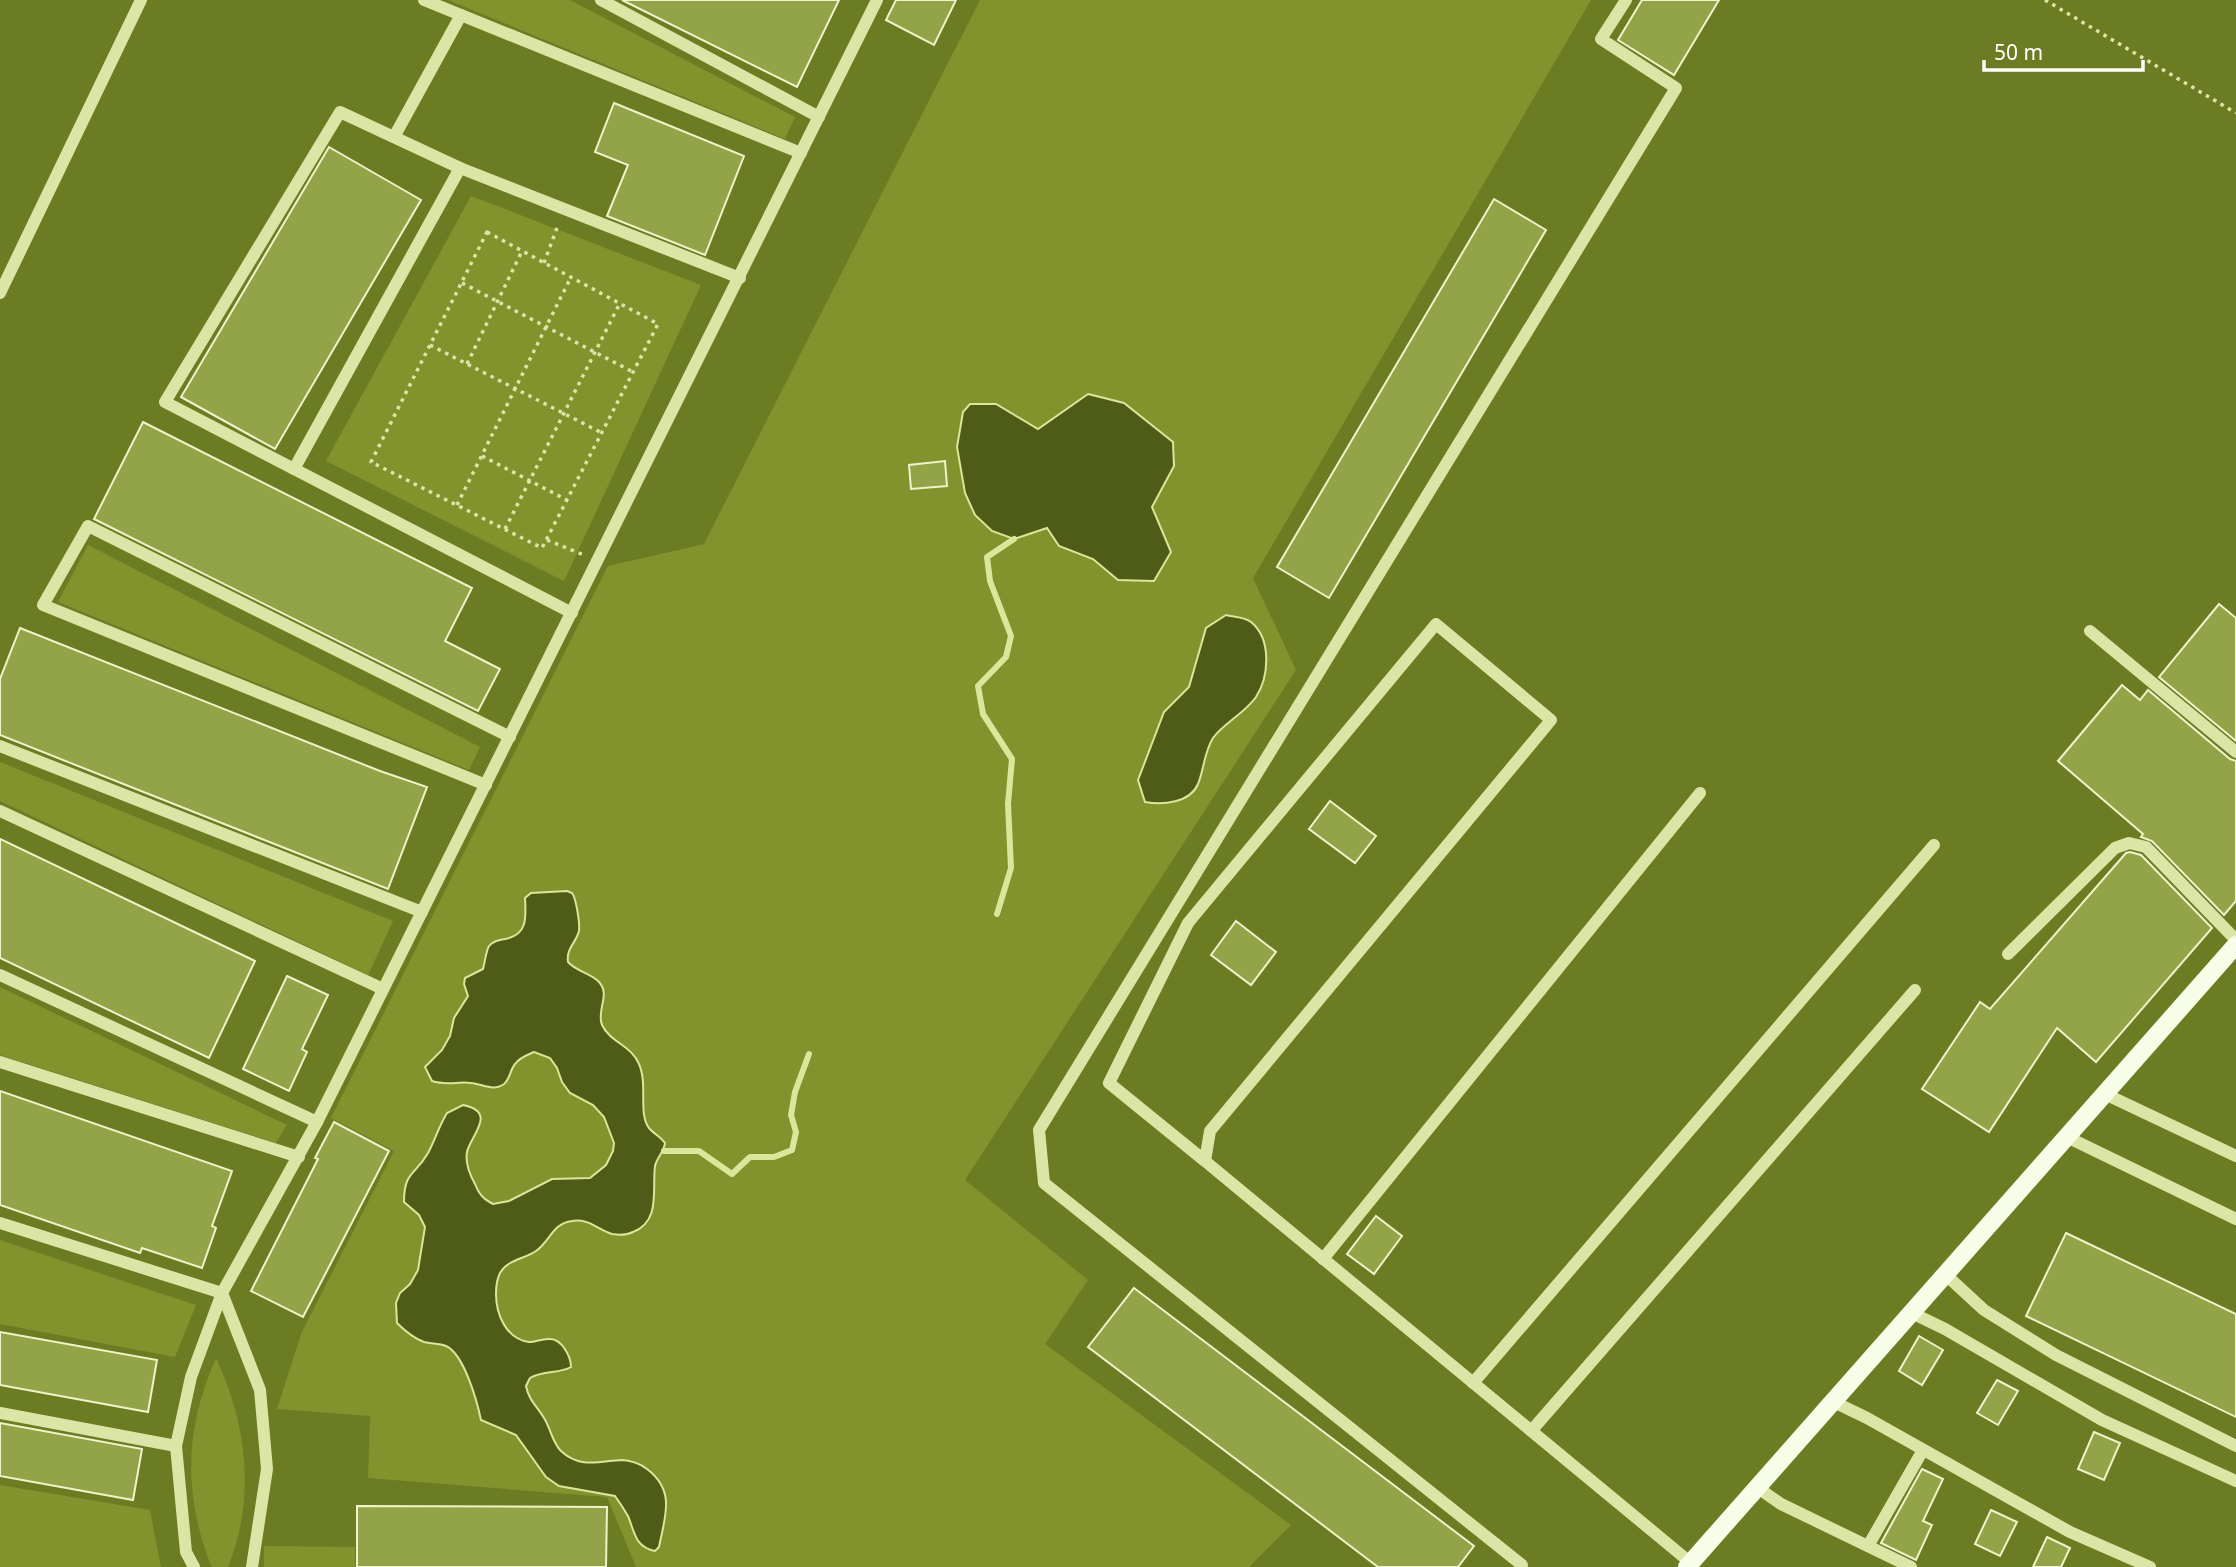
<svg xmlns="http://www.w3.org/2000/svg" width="2236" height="1567" viewBox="0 0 2236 1567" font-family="'Noto Sans',sans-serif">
  <rect width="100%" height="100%" fill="#6c7c23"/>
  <!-- green -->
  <g fill="#82932d">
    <polygon points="448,0 570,0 795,117 785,139"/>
    <polygon points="980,0 1591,0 1253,578 1296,670 965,1180 1088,1280 1045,1344 1291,1525 1249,1567 636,1567 607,1497 368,1478 370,1416 277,1409 301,1334 394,1151 331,1118 608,566 704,544"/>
    <polygon points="471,196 701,285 564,581 326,461"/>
    <polygon points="88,545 480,747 469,770 58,602"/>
    <polygon points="0,762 393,921 368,975 0,801"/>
    <polygon points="0,987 287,1125 276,1143 0,1055"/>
    <polygon points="0,1240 196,1305 175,1357 0,1324"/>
    <path d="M216,1358C247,1424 256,1498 228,1567H212L210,1563C183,1492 185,1428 216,1358Z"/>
    <polygon points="0,1485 150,1510 161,1567 0,1567"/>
    <polygon points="264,1546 355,1547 355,1567 264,1567"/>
  </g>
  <!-- water -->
  <g fill="#4f5c18" stroke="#dbe69a" stroke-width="2">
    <polygon points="1088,394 1124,403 1173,442 1174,466 1152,507 1171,552 1154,581 1118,580 1093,559 1059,546 1047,528 1014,539 992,531 975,515 965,493 957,447 963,412 970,404 996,404 1038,429"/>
    <path d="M1226,615C1233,617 1245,617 1251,622C1272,639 1269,677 1256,697C1245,713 1224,723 1213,738C1204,752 1204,770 1198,784C1190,803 1163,805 1145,802L1138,780L1164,712L1189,687L1206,628Z"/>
    <path d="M567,891L572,893C576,898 580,923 579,931C576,943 566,948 568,962C577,972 591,973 599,982C611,995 596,1010 602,1025C610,1042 632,1046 639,1064C648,1084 638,1114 649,1128C654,1134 661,1137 665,1143C664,1152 657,1157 655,1166C652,1190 661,1221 633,1232C627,1235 618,1235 612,1234C597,1229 588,1218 572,1221C553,1223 550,1241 536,1251C525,1259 508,1259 500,1273C497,1279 496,1287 496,1294C496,1314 506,1339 529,1342C536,1342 543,1338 550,1339C562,1339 571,1357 571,1367C559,1374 544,1370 530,1378L526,1386C529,1401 537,1406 544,1418C551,1429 552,1442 561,1451C580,1469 600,1461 622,1460C630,1460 641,1464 647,1469C676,1491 665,1516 659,1547L655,1551C635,1547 635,1533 628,1516C624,1509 620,1503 615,1496L559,1486L546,1477L516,1435L481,1420C477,1401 464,1354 446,1346C439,1343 431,1344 424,1342C413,1338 405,1331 397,1323L396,1303L400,1293L410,1284L418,1270L425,1227L419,1215L404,1202C404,1171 415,1176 428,1153C435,1140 439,1126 447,1113L463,1105C498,1112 471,1135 467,1152C465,1163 470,1175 475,1184C479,1194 483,1199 493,1204L509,1201L552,1179L590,1178L606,1165L613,1151L614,1143L604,1117L593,1105L570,1093L562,1082L557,1068L550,1058L534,1052C527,1055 519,1058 515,1064C510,1070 510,1079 504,1084C493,1092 483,1084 471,1083C458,1081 447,1086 432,1081L425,1067L442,1050L450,1036L454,1018L468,996L464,984L465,978L483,969C485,962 486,951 489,946C493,941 499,940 505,939C528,935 526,917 525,898L531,893Z"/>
  </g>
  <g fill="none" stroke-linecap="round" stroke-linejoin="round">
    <!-- stream -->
    <g stroke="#dbe69a" stroke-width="6">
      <polyline points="997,914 1011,868 1008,804 1012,759 983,714 978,686 1006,657 1011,636 990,581 987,557 1014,539"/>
      <polyline points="664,1151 699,1151 732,1174 750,1157 774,1157 792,1150 796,1132 791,1115 795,1092 809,1054"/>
    </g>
  </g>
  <!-- building -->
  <g fill="#93a347" stroke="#edf4c9" stroke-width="2">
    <polygon points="622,0 839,0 797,87"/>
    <polygon points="896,0 956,0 934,45 886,20"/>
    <polygon points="1642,0 1719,0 1674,75 1618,40"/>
    <polygon points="614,103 744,156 705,255 607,216 628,165 595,152"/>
    <polygon points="329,147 421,200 275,449 181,397"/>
    <polygon points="1494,199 1546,230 1329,598 1277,567"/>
    <polygon points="143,422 472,588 445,641 500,669 478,711 94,519"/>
    <polygon points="945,461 947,486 911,489 909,465"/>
    <polygon points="2219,604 2236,618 2236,741 2159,677"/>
    <polygon points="20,628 380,771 427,787 388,889 0,735 0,679"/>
    <polygon points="2122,685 2140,700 2148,690 2230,759 2236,761 2236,901 2224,915 2152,841 2141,837 2143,834 2058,761"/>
    <polygon points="1330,801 1376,836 1355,863 1309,829"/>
    <polygon points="0,839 255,961 209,1058 0,958"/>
    <polygon points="2130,852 2141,855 2212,928 2096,1062 2057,1028 1989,1132 1922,1089 1980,1002 1990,1009 2126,853"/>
    <polygon points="1236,921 1276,952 1251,985 1211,955"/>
    <polygon points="287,976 328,995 302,1049 307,1052 289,1091 243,1069"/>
    <polygon points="0,1091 232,1171 212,1226 216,1228 202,1268 142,1248 140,1253 0,1205"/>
    <polygon points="334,1122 389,1151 303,1317 251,1291 318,1159 315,1158"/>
    <polygon points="1376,1216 1402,1236 1374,1274 1347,1254"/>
    <polygon points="2066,1233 2236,1314 2236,1417 2026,1316"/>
    <polygon points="1134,1288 1474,1546 1458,1567 1378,1567 1088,1347"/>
    <polygon points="0,1332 157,1360 148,1412 0,1385"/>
    <polygon points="1919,1336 1943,1350 1922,1385 1899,1371"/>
    <polygon points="1997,1380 2018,1391 1998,1425 1977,1413"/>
    <polygon points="0,1423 142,1449 133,1500 0,1476"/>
    <polygon points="2094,1432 2120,1443 2104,1480 2078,1469"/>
    <polygon points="1922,1469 1943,1479 1923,1521 1932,1525 1916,1560 1881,1543"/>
    <polygon points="357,1506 607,1507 606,1567 357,1567"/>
    <polygon points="1991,1510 2017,1522 2000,1556 1975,1544"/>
    <polygon points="2047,1537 2070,1548 2061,1567 2033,1567"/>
  </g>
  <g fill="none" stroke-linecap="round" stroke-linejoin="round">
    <!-- path -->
    <g stroke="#dbe5a6" stroke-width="3.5" stroke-dasharray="3.5 5" stroke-linecap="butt">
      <polyline points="2045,0 2236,113"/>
      <polygon points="487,232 658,324 542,548 371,462"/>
      <polyline points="544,263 558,225"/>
      <polyline points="462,283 633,372"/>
      <polyline points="430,345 602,433"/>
      <polyline points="467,364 522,251"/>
      <polyline points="482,456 567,500"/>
      <polyline points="457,505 571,277"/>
      <polyline points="505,529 620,303"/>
      <polyline points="547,540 584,555"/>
    </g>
    <!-- minor -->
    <g stroke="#dbe5a6" stroke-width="12">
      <polyline points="424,0 801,153"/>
      <polyline points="601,0 819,117"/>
      <polyline points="394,137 461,15"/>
      <polyline points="460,168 340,112 165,402 572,613"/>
      <polyline points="0,293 141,0"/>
      <polyline points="294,469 460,168 740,278"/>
      <polyline points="2090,631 2236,752"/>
      <polyline points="0,746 422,912"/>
      <polyline points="486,785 43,605 88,526 510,737"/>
      <polyline points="0,811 383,989"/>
      <polyline points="2008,954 2115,848 2129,843 2146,847 2236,940"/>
      <polyline points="0,975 317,1122"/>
      <polyline points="0,1062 299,1157"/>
      <polyline points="2105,1094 2236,1156"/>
      <polyline points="2067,1137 2236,1219"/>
      <polyline points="1205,1161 1109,1083 1188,923 1436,624 1551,720 1210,1131 1205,1161 1691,1563"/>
      <polyline points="0,1223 222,1293 260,1390 267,1469 252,1567"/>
      <polyline points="1323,1259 1700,793"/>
      <polyline points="1946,1275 1984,1310 2056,1355 2236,1446"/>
      <polyline points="1912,1313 1945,1329 2102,1420 2236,1481"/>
      <polyline points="1473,1383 1934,845"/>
      <polyline points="1834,1402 1867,1418 2070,1532 2150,1567"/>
      <polyline points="0,1413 176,1446"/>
      <polyline points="1532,1430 1915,990"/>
      <polyline points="1758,1488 1781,1504 1911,1567"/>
      <polyline points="1868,1546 1923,1450"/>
      <polyline points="194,1567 186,1552 176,1446 191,1377 222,1293 317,1122 877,0"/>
      <polyline points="1520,1567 1522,1565 1044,1183 1039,1130 1676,88 1601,39 1626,0"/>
    </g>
    <!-- major -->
    <polyline stroke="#f8fde7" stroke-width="18" points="1687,1567 2236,945"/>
  </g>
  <!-- scale -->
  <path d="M1984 60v10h159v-10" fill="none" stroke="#ffffff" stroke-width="3.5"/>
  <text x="1994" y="60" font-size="21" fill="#ffffff" stroke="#6c7c23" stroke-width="5" paint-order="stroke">50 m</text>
</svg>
